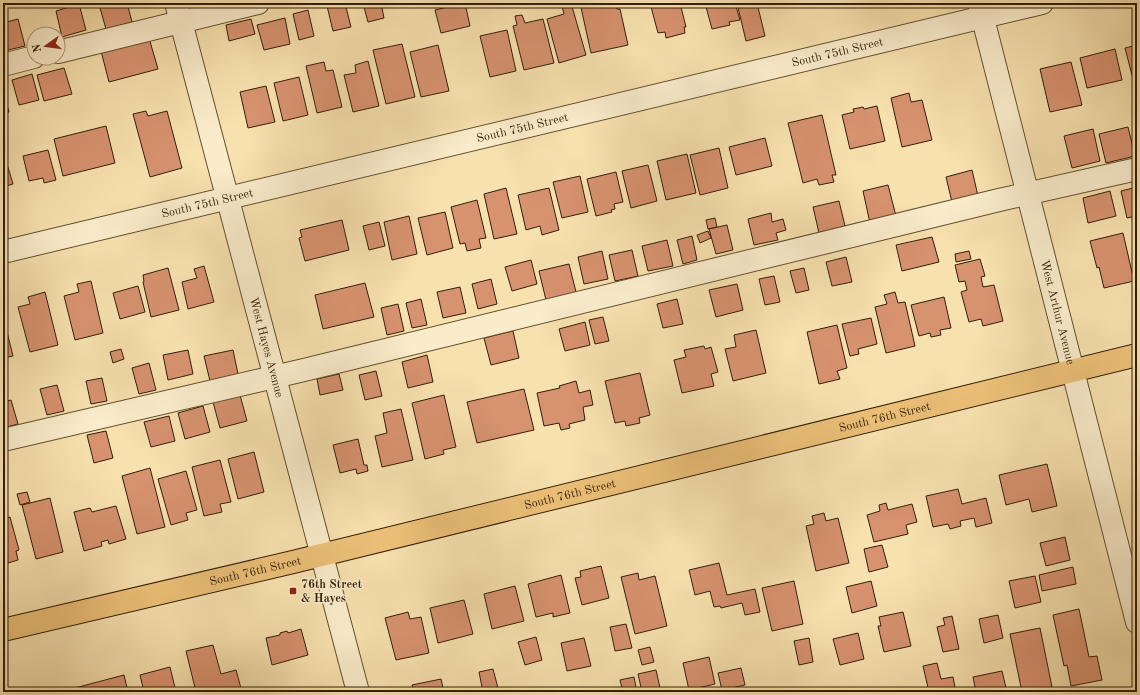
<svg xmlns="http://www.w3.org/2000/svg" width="1140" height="695" viewBox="0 0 1140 695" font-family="'Old Standard TT',serif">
  <rect width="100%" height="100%" fill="#f7e1af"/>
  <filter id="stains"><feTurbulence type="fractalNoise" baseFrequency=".005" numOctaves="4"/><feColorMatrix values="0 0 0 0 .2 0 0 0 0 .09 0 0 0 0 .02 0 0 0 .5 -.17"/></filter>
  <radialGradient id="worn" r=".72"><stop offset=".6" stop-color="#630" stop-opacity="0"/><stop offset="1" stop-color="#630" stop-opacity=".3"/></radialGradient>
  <!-- building -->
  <g fill="#d79270" stroke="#321f05">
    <polygon points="119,3 127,3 132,22 106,29 100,8"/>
    <polygon points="341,3 345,3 351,27 333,31 327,6"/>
    <polygon points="363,3 381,3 384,18 368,22"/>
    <polygon points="465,3 470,26 441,33 435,10"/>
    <polygon points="571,3 586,55 559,63 547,19 564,14 562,6"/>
    <polygon points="580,3 615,3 617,9 620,9 628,45 591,53"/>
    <polygon points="650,3 680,3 686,27 684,27 685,33 666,38 665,32 658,33"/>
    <polygon points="705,3 735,3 740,20 729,22 730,25 712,29"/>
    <polygon points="737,3 757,3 765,36 746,41"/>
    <polygon points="79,4 86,30 62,37 56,11"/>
    <polygon points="308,10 314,36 299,40 293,14"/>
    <polygon points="522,15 525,23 543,19 554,63 524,70 513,26 517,25 515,16"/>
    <polygon points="285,18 290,44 264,50 257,25"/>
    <polygon points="18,19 25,46 4,51 3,45 3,23"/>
    <polygon points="251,19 255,34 229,41 226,25"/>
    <polygon points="507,30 516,71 490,77 480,36"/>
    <polygon points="149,38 158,69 109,82 101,51"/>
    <polygon points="402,44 415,97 386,104 373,50"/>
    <polygon points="438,45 449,91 421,97 410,52"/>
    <polygon points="1137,45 1137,86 1135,87 1125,48"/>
    <polygon points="1115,49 1122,80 1087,88 1080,58"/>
    <polygon points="368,61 379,106 353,112 344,75 356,73 355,65"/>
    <polygon points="324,62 326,71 333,70 342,107 317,113 306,66"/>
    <polygon points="1071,62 1082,105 1050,112 1040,69"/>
    <polygon points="64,68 72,94 44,101 37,75"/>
    <polygon points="32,74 39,100 19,105 12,80"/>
    <polygon points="299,77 308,115 283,121 274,83"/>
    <polygon points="266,86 275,122 248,128 240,92"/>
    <polygon points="909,93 911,102 922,100 932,140 902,147 891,98"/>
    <polygon points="6,101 9,112 3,113 3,102"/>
    <polygon points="877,106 885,141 850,149 842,115 854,112 853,109 863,107 864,109"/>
    <polygon points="146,111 148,116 167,111 182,168 150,177 133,114"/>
    <polygon points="822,115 836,175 832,175 834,182 819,185 817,179 803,183 788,123"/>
    <polygon points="106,126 115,163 63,176 54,139"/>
    <polygon points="1128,127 1135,156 1106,163 1099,134"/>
    <polygon points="1093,129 1100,161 1072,168 1064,136"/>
    <polygon points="765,138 772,166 736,175 729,147"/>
    <polygon points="719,148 728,188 700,195 690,155"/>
    <polygon points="48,150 56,180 44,183 43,178 29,181 23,156"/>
    <polygon points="3,154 4,154 13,184 3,187"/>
    <polygon points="687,154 696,193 666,200 657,161"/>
    <polygon points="648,165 657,201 631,208 622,171"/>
    <polygon points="972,170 978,196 952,202 946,177"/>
    <polygon points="616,172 623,202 614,204 615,209 611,210 612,212 596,216 587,179"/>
    <polygon points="580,176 588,212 562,218 553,182"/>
    <polygon points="888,185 896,216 870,223 863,191"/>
    <polygon points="1137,187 1137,216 1127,218 1121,191"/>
    <polygon points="506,188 517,234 494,239 484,194"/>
    <polygon points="549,188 559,230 542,235 540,226 526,230 518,195"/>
    <polygon points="1110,191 1116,216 1088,223 1083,198"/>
    <polygon points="477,200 486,238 479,239 481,248 467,251 465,243 460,244 451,207"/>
    <polygon points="839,201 845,226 819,233 813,207"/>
    <polygon points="445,212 453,248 427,255 418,218"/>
    <polygon points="771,213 772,222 783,219 786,230 776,233 778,240 754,245 748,219"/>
    <polygon points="409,216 417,254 392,260 384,222"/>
    <polygon points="715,218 717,227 708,229 706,220"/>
    <polygon points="342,220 349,250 305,261 299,238 302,237 300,230"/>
    <polygon points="379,222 385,246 369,250 363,226"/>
    <polygon points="727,225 733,250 716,254 709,229"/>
    <polygon points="708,231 711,238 700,243 697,235"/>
    <polygon points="1123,233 1134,281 1104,288 1099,267 1097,268 1090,241"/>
    <polygon points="692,236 697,260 683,264 677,240"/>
    <polygon points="932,237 939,262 902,271 896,245"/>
    <polygon points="667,240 673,266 648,271 642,246"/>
    <polygon points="632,250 638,276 615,281 609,255"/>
    <polygon points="602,251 608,279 584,284 578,257"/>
    <polygon points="969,251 971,259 956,262 955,254"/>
    <polygon points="846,257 852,282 832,286 826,262"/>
    <polygon points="980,259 985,276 981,277 983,287 994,285 1003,321 983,326 981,319 969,322 961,292 967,290 965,281 959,282 955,265"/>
    <polygon points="531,260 537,284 512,291 505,267"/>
    <polygon points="569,264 576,292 546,300 539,271"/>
    <polygon points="204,266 214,302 188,309 182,282 197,278 194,269"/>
    <polygon points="168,268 179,310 151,317 143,282 144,282 143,275"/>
    <polygon points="804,268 809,290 796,293 790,271"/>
    <polygon points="774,276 780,302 765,305 759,279"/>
    <polygon points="491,279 497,304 478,309 472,284"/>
    <polygon points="91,281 103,333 75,340 64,296 79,292 77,284"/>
    <polygon points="365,283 374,317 323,329 315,295"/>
    <polygon points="737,284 743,310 716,317 709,290"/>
    <polygon points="138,286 145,312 120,319 113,293"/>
    <polygon points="460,287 466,313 443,318 437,292"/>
    <polygon points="45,292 58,345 30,352 18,307 30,304 28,297"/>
    <polygon points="895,292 898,303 905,302 915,346 886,353 875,307 887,304 884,295"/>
    <polygon points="944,297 951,328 940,330 941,335 931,337 930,333 919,336 911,305"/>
    <polygon points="421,299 427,325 412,328 406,303"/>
    <polygon points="677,299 683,324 663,328 657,304"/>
    <polygon points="398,304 404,331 387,335 381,308"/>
    <polygon points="3,316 13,356 3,358"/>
    <polygon points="603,317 609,341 595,344 589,320"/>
    <polygon points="871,318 877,344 858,349 859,354 850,356 842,324"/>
    <polygon points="585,322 590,345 565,351 559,329"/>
    <polygon points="837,325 847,368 837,371 840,379 819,384 807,332"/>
    <polygon points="756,330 766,373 733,381 725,349 736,347 734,335"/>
    <polygon points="513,331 519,358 491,365 484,338"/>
    <polygon points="704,346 705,349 711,347 718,372 711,374 714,386 682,393 674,360 686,357 684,350"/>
    <polygon points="121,349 124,359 113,363 110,352"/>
    <polygon points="188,350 193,374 168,380 163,355"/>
    <polygon points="233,350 238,374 210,381 204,356"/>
    <polygon points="427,355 433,382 408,388 402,362"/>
    <polygon points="149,363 156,390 139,394 132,368"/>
    <polygon points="376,371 382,396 365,400 359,375"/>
    <polygon points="640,373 650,415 639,418 640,423 626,426 625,421 615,423 605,381"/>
    <polygon points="339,374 343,390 320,395 317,379"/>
    <polygon points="102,378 107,401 91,404 86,381"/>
    <polygon points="576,381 579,393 590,390 593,405 583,407 585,420 569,424 570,428 561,430 559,423 544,426 537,393 560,388 559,386"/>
    <polygon points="57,385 64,411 47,415 40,389"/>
    <polygon points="524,389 534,430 477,443 467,402"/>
    <polygon points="240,395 247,421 220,428 213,402"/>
    <polygon points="444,395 456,447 443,450 444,454 425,459 412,403"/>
    <polygon points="11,400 18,424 3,428 3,402"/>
    <polygon points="203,406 210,432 185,439 178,413"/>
    <polygon points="401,409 413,460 382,467 375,436 387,433 383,413"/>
    <polygon points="169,416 175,441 151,447 144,422"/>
    <polygon points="106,431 113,458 94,463 87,435"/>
    <polygon points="358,439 364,465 367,465 368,471 357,474 356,469 340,473 333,445"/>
    <polygon points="254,452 264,492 238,499 228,459"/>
    <polygon points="220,460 231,502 220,504 222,512 204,516 192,467"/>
    <polygon points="1047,464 1057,506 1032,512 1029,499 1006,505 999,475"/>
    <polygon points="150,468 165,527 137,534 122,476"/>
    <polygon points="186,471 197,510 186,513 188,520 171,525 158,479"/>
    <polygon points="958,489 962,504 986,498 992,523 976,527 974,518 960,521 961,526 950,529 948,524 933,527 926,496"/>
    <polygon points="27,492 30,502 20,505 17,494"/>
    <polygon points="50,498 63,552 36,559 22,505"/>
    <polygon points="886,503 888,510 912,504 917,522 906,525 908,534 874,542 867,515 880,511 879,505"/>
    <polygon points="116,506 126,539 109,544 108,540 101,542 102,546 84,551 74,512 90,508 92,512"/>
    <polygon points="824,513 826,521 838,518 849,563 816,571 806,526 814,524 812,516"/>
    <polygon points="10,517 19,550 16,551 18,560 8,563 6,554 3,555 3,519"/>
    <polygon points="1065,537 1070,560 1046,566 1040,543"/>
    <polygon points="882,545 888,567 869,572 864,549"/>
    <polygon points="719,563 727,595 755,589 760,612 745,615 742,603 721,608 720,606 714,607 710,591 695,595 689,570"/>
    <polygon points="601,566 609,598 582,605 575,578 581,577 580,571"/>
    <polygon points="1073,567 1076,584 1042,591 1039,575"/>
    <polygon points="638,573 639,580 655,576 667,626 635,634 621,577"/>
    <polygon points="561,575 570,613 553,617 553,613 536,617 528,584"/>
    <polygon points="1035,576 1041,602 1015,608 1009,581"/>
    <polygon points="794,581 803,624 772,631 762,588"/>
    <polygon points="871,581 877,606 852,613 846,587"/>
    <polygon points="515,586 524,621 492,629 484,594"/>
    <polygon points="464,600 473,634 438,643 430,608"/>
    <polygon points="1079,609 1089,657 1097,656 1102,680 1071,686 1067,665 1064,666 1053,615"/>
    <polygon points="408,612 410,619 421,617 429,653 396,660 385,618"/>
    <polygon points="903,612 911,646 884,652 878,626 881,626 879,617"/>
    <polygon points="998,615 1003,638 984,643 979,619"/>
    <polygon points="952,616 959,649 943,652 937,627 945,625 943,618"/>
    <polygon points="626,624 632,648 615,651 610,627"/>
    <polygon points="1040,628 1053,692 1022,692 1010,634"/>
    <polygon points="301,629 308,655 272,665 266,638 280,635 280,633 287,631 288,633"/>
    <polygon points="858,633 864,659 840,665 833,639"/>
    <polygon points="536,637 542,660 525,665 518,642"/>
    <polygon points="584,638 591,666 567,671 561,643"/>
    <polygon points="809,638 813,662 799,665 794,641"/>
    <polygon points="213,645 221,674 236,670 242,692 196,692 186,651"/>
    <polygon points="650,647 654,662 642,665 638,650"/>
    <polygon points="709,657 715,684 689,690 683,663"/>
    <polygon points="937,663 941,679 953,677 956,692 929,692 923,666"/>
    <polygon points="170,667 176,692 144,692 140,675"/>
    <polygon points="741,668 745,685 722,690 718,673"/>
    <polygon points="493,669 499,692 483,692 479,672"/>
    <polygon points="656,670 661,692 642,692 638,674"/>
    <polygon points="1002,671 1007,692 976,692 973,677"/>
    <polygon points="124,675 128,692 72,692 71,689"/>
    <polygon points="634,677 637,692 623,692 620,680"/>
    <polygon points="441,679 444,692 414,692 412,685"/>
  </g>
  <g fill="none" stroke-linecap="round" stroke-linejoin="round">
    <!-- minor casing -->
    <g stroke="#635030" stroke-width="24">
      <g id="minor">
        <path id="s1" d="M176,3L358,692"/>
        <path id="s2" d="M979,3L1137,622"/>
        <polyline points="58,52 258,3"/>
        <polyline points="3,65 34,57"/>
        <path id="s3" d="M3,252L1042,3"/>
        <polyline points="3,440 304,370 999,200 1137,169"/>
      </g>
    </g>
    <!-- major casing -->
    <g stroke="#321f05" stroke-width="24">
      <g id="major">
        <path id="s4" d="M3,630L293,562L1137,355"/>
      </g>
    </g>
    <!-- minor -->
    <use href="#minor" stroke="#faeccb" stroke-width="22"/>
    <!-- major -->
    <use href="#major" stroke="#ecc078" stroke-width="22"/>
  </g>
  <!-- markers -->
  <rect fill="#8f2418" stroke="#faeccb" stroke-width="1.5" x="289" y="587" width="8" height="8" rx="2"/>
  <g text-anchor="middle" stroke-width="3" stroke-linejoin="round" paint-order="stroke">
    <!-- street labels -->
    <g font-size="12" fill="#321f05" stroke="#faeccb">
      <text dy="4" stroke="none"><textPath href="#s3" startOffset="858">South 75th Street</textPath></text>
      <text dy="4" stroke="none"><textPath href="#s3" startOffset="534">South 75th Street</textPath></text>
      <text dy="4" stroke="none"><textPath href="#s3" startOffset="210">South 75th Street</textPath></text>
      <text dy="4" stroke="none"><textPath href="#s2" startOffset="319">West Arthur Avenue</textPath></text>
      <text dy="4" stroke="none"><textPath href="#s1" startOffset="356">West Hayes Avenue</textPath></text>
      <text dy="4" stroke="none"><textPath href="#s4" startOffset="907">South 76th Street</textPath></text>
      <text dy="4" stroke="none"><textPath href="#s4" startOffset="583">South 76th Street</textPath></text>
      <text dy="4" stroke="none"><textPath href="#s4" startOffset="259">South 76th Street</textPath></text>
    </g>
    <!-- poi labels -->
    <g font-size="12" font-weight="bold" fill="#321f05" stroke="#faeccb" text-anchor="start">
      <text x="301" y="588">76th Street<tspan x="301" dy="14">&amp; Hayes</tspan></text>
    </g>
  </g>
  <!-- margin -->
  <rect width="1140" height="695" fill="none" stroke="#f7e1af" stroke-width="16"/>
  <rect x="4" y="4" width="1132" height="687" fill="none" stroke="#321f05" stroke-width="2"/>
  <rect x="8" y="8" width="1124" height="679" fill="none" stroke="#321f05"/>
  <!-- north arrow -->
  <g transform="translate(46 46) rotate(256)"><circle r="19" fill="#faeccb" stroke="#aa9a7c"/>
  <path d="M0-3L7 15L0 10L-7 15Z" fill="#8f2418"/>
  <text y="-6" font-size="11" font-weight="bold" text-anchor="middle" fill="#321f05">N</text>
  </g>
  <rect width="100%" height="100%" filter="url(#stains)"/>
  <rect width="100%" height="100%" fill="url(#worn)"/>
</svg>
